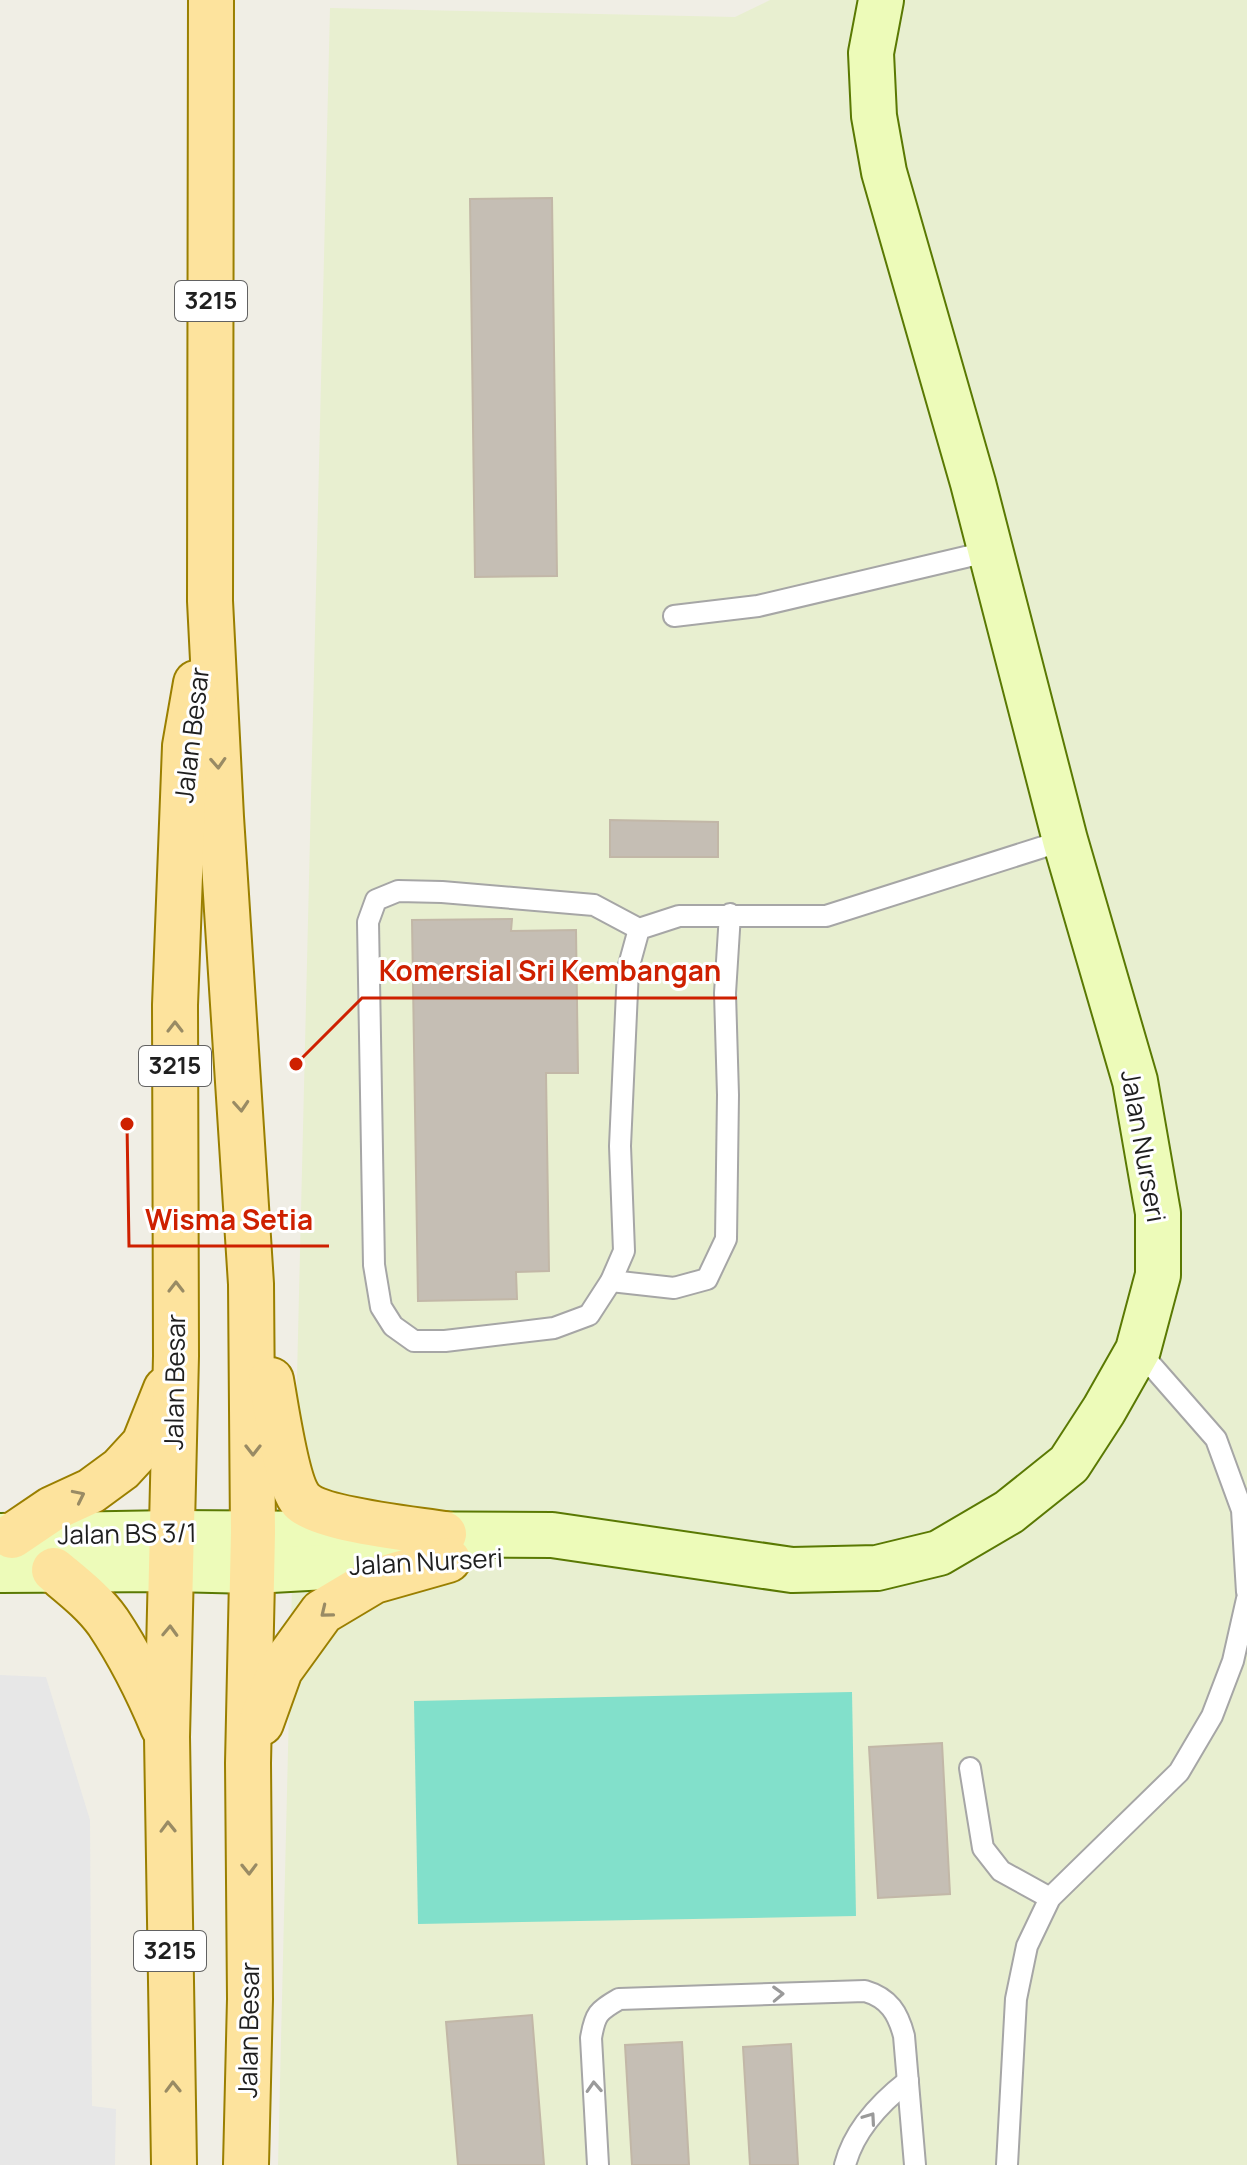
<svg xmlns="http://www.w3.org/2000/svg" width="1247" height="2165" viewBox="0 0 1247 2165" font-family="Manrope,sans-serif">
  <rect width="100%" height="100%" fill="#f0eee5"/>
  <!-- farmland -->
  <polygon fill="#e8efd0" points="770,0 1247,0 1247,2165 278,2165 330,8 735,17"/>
  <!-- pitch -->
  <polygon fill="#82e0cb" points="852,1692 856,1916 418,1924 414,1701"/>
  <!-- parking -->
  <polygon fill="#e7e7e7" points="0,1675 46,1677 90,1820 92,2106 116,2109 115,2165 0,2165"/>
  <!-- building -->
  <g fill="#c5beb4" stroke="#c2b7a7" stroke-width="2">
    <polygon points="552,198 557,576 475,577 470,199"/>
    <polygon points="610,820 718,822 718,857 610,857"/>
    <polygon points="512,919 511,931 576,930 578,1073 546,1073 549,1271 516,1272 517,1299 418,1301 412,920"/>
    <polygon points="942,1743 950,1894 878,1898 869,1747"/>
    <polygon points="532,2015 544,2165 458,2165 446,2022"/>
    <polygon points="682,2042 689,2165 632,2165 625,2045"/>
    <polygon points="791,2044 798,2165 750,2165 743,2047"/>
  </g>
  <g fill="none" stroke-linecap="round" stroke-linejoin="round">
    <!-- lane casing -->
    <g stroke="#a6a6a6" stroke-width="24">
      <g id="lane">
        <polyline points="674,616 758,606 991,551"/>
        <polyline points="639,929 594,905 442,892 398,891 376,900 368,922 374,1265 381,1307 393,1326 414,1341 445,1341 554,1328 589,1315 611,1281 624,1251 620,1146 628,969 639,929 679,916 826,916 1065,840"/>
        <polyline points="611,1281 674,1288 707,1279 726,1239 728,1095 725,993 730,914"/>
        <polyline points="1138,1350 1216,1439 1242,1510 1247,1592"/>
        <polyline points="970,1768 983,1848 1001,1871 1050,1898"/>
        <path d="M598,2165L591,2038C595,2014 598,2011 619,1999L865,1991C889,1998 898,2013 904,2036L915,2165"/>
        <path d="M845,2165C854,2130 881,2102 908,2081"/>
        <polyline points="1007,2165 1016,1999 1027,1946 1050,1898 1179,1772 1212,1716 1233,1661 1247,1599"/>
      </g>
    </g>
    <!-- secondary casing -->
    <g stroke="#5a7903" stroke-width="48">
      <g id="secondary">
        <polyline points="0,1536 173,1533 552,1535 792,1570 877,1568 939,1553 1009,1512 1069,1464 1104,1410 1138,1350 1158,1275 1158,1213 1135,1081 1065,840 973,483 884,172 874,116 871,53 881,0"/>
        <polyline points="0,1570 172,1569 253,1571 417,1562"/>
      </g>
    </g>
    <!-- primary casing -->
    <g stroke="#9a7f00" stroke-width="48">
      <g id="primary">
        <polyline points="211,0 210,601 221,817 251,1284 253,1533 248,1763 250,1999 246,2165"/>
        <path d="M271,1380C276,1406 286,1482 301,1500C319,1520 414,1529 444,1534"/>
        <polyline points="12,1536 52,1509 91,1491 121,1469 144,1444 166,1389"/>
        <path d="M54,1570C73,1586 94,1602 108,1622C130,1655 148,1691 163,1727"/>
        <polyline points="261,1723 280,1670 322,1612 374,1581 448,1560"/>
        <polyline points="174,2165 167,1737 176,1356 175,1005 185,746 196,683"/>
      </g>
    </g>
    <!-- lane -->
    <use href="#lane" stroke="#fff" stroke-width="20"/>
    <!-- secondary -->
    <use href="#secondary" stroke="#edfbb9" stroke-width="44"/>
    <!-- primary -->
    <use href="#primary" stroke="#fde39d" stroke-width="44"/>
  </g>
  <!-- one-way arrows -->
  <defs><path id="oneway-chevron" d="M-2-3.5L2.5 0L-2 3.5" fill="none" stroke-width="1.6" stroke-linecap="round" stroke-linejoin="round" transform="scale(2)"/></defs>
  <g stroke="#998b64">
    <use href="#oneway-chevron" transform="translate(218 763) rotate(87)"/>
    <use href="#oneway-chevron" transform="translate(175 1027) rotate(-90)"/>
    <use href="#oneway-chevron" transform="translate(241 1106) rotate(86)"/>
    <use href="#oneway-chevron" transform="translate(176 1287) rotate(-90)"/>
    <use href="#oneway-chevron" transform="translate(253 1450) rotate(90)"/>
    <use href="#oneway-chevron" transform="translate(79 1496) rotate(-26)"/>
    <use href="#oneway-chevron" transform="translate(326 1612) rotate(141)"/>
    <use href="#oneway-chevron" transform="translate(170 1631) rotate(-88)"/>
    <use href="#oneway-chevron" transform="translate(168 1827) rotate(-91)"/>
    <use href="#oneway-chevron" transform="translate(249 1869) rotate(89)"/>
    <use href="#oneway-chevron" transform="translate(173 2087) rotate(-91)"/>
  </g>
  <g stroke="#9a9a9a">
    <use href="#oneway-chevron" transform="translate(778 1994) rotate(-2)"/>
    <use href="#oneway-chevron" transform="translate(594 2087) rotate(-93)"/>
    <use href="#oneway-chevron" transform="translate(870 2118) rotate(-55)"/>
  </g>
  <g text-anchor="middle" stroke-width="6" stroke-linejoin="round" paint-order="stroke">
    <!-- shield labels -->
    <g fill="#fff" stroke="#626262" stroke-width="2">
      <rect x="175" y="281" width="72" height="40" rx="6"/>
      <rect x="139" y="1046" width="72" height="40" rx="6"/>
      <rect x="134" y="1931" width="72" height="40" rx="6"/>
    </g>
    <g font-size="24" font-weight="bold" fill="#1f1f1f">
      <text x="211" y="309">3215</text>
      <text x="175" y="1074">3215</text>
      <text x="170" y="1959">3215</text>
    </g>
    <!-- street labels -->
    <g font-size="26" fill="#1f1f1f" stroke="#fff">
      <text transform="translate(192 735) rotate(-83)" y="9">Jalan Besar</text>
      <text transform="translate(1143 1146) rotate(80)" y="9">Jalan Nurseri</text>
      <text transform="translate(175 1382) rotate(-89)" y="9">Jalan Besar</text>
      <text transform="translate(127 1534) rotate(-1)" y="9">Jalan BS 3/1</text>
      <text transform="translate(426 1562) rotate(-3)" y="9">Jalan Nurseri</text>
      <text transform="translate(249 2030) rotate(-89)" y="9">Jalan Besar</text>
    </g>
  </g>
  <!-- callouts -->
  <path fill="none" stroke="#ce2000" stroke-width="3" d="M296 1064L362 998H737M127 1124L129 1246H329"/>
  <g fill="#ce2000" stroke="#fff" stroke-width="3">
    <circle cx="296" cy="1064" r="8"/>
    <circle cx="127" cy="1124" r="8"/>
  </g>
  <g font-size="28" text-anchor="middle" font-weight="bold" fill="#ce2000" stroke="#fff" stroke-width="6" stroke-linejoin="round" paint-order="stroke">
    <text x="550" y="981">Komersial Sri Kembangan</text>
    <text x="229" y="1230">Wisma Setia</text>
  </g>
</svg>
